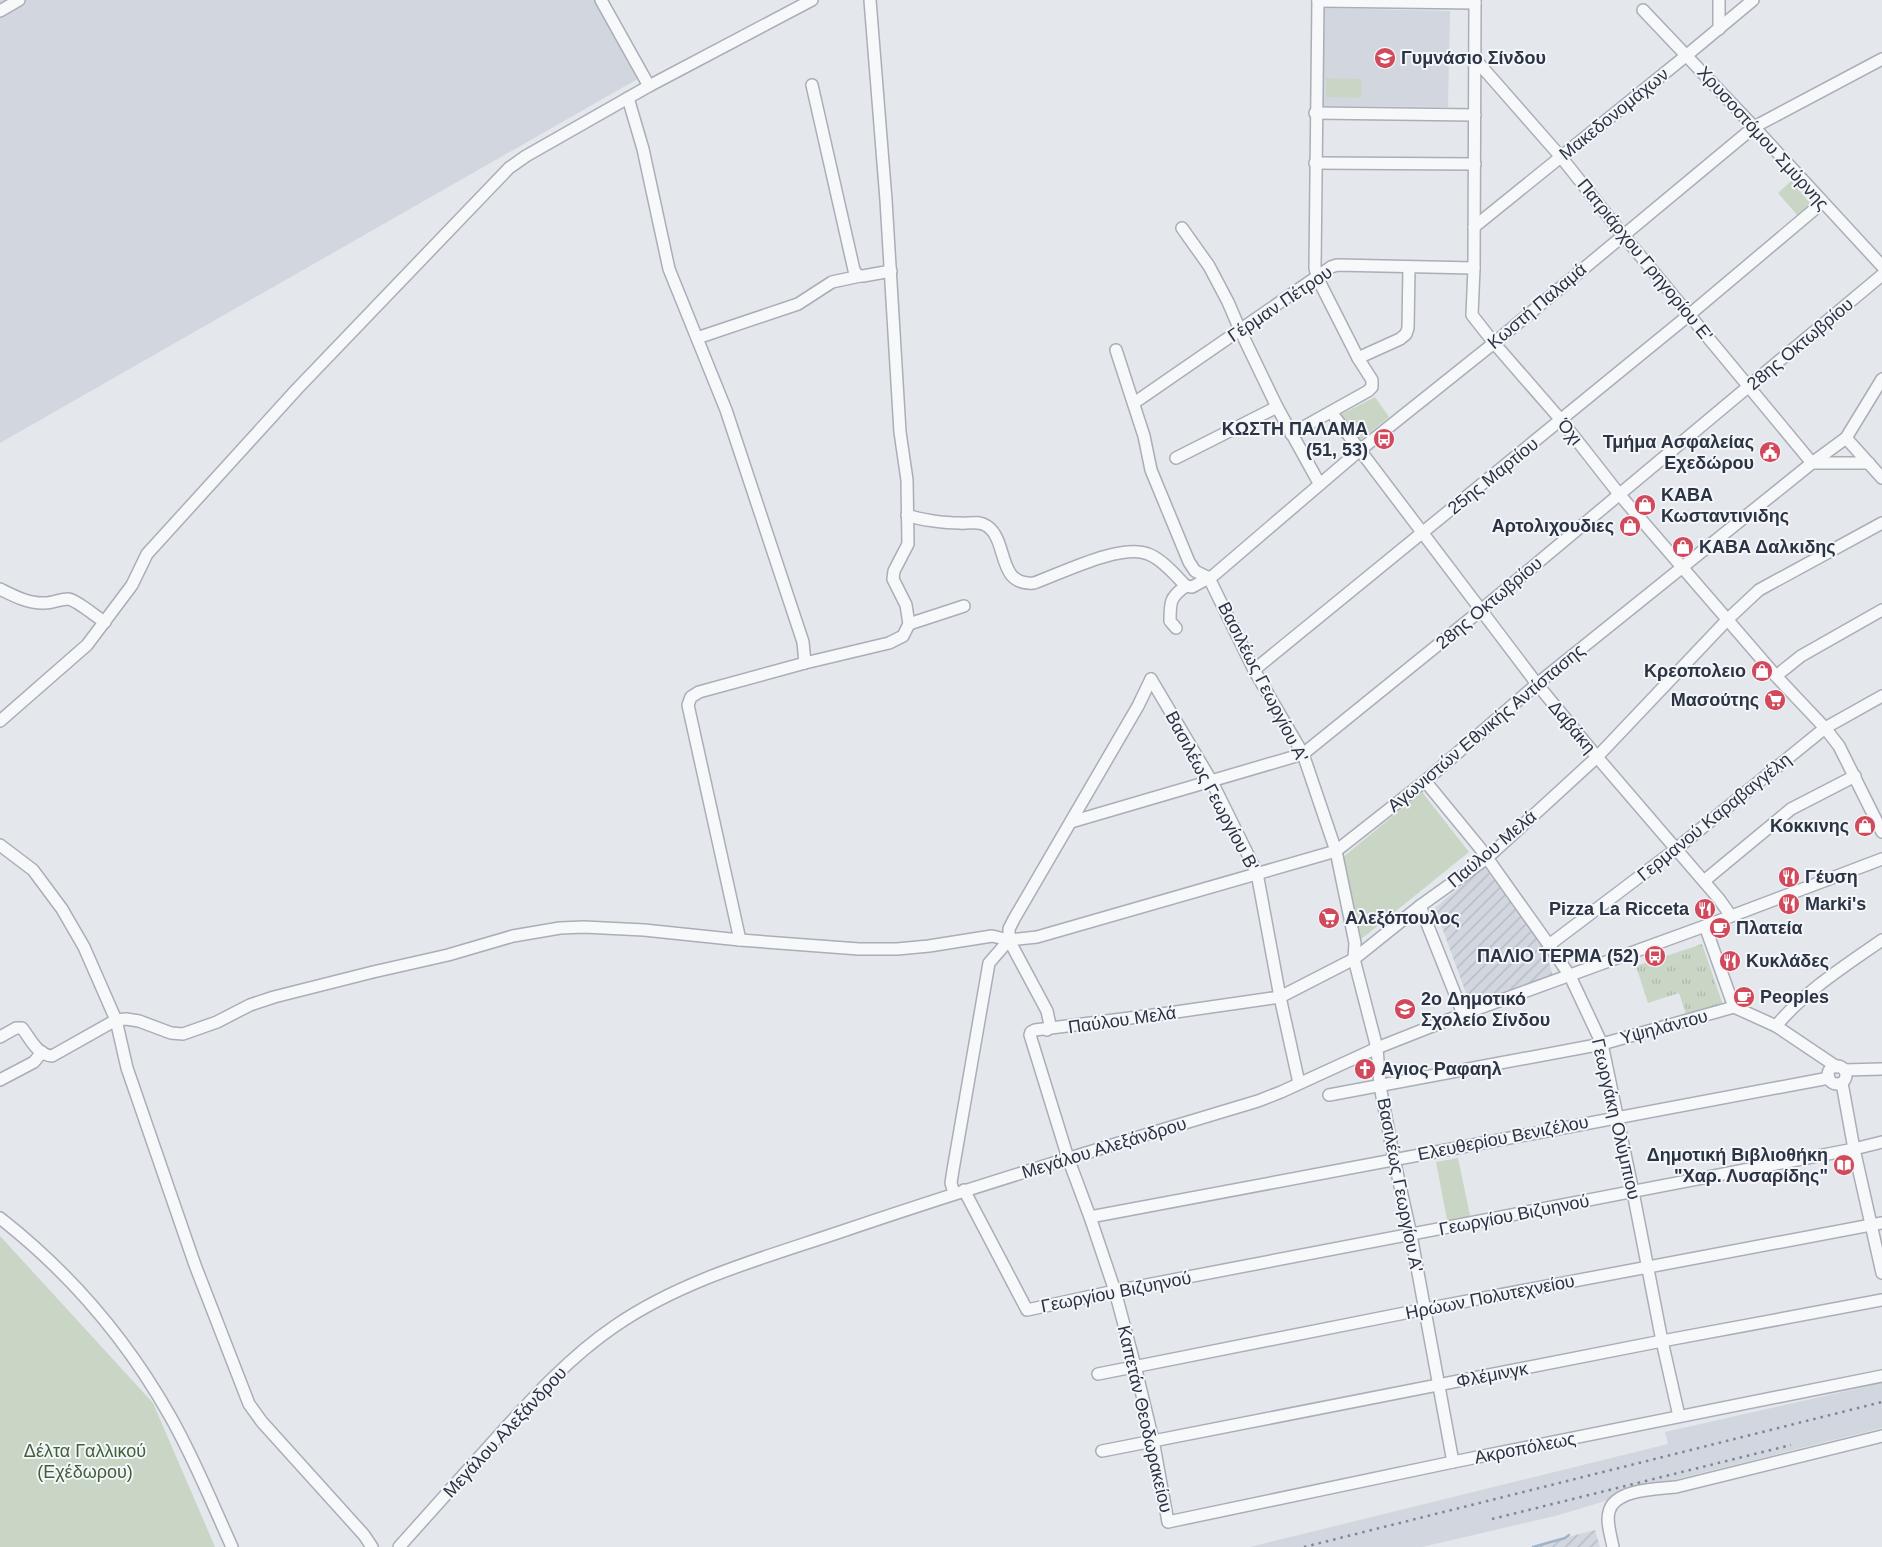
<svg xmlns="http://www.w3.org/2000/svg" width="1882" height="1547" viewBox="0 0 1882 1547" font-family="Helvetica,sans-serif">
  <defs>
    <pattern id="industrial-furrows" width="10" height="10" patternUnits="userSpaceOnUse" patternTransform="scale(1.25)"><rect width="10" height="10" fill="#d2d6de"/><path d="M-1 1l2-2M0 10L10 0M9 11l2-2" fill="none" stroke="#b4b8c0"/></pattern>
    <pattern id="grass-tufts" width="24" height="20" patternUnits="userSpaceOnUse" patternTransform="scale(1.25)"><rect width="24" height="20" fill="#c9d6c5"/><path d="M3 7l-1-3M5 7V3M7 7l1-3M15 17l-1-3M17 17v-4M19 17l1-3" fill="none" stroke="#adb8ab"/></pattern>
  </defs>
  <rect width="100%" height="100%" fill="#e4e7ec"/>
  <!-- built -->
  <g fill="#d2d6de">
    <polygon points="0,0 607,0 648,73 0,443"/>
    <polygon points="1322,8 1450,11 1448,107 1320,106"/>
    <polygon points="1882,1383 1882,1428 1677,1479 1559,1515 1422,1547 1250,1547 1668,1444 1665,1432"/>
  </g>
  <!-- industrial -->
  <g fill="url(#industrial-furrows)">
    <polygon points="1484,866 1546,950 1553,976 1471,1007 1435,908"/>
    <polygon points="1595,1530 1600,1547 1530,1547"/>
  </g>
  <!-- grass -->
  <polygon fill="url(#grass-tufts)" points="1702,944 1723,1005 1687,1017 1679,993 1648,1003 1636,966"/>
  <!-- park -->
  <g fill="#c9d6c5">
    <polygon points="1326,78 1362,79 1361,98 1326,97"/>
    <polygon points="1791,181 1811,204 1798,216 1778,193"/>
    <polygon points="1375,397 1389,417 1358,442 1338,416"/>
    <polygon points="1422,792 1469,852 1360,940 1342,858"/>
    <polygon points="1458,1158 1471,1220 1448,1225 1436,1162"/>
    <polygon points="0,1236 153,1403 215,1547 0,1547"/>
  </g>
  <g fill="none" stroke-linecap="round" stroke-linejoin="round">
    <!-- stream -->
    <polyline stroke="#9fb4cc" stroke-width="2.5" points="1533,1547 1565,1538 1569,1535"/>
    <!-- minor casing -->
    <g stroke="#a9aeb7" stroke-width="14">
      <g id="minor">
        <polyline points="601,0 649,86"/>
        <polyline points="1475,0 1474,268 1472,315 1494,343 1561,420 1619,494 1776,676 1825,728 1839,746 1882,832"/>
        <polyline points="1719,0 1719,29"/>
        <polyline points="1318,1 1475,3"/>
        <polyline points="1643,10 1754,127 1882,266"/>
        <polyline points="0,11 19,0"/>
        <polyline points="1475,59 1561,157 1623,235 1812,463"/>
        <polyline points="812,85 854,270 858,276 863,276 891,271"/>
        <polyline points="628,98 643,149 669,269 726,410 803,642 805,663"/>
        <polyline points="1315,113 1475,115"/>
        <polyline points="1315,163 1475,164"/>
        <polyline points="1474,227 1687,55 1753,0"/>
        <polyline points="1182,228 1209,266 1228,302 1240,330 1277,407 1319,483"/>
        <polyline points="697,338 798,304 832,282 860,276"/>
        <polyline points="1116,350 1144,436 1151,470 1189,562 1195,571 1209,578"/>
        <polyline points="1358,358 1400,339 1406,334 1408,328 1409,268"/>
        <polyline points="1134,403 1331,267 1337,265 1474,268"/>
        <polyline points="1331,412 1537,684 1597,757 1719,899 1731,916"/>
        <polyline points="1291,434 1368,391 1372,387 1372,380 1358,358 1317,277 1315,268 1318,0"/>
        <polyline points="1846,438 1882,478"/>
        <polyline points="1176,458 1277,407"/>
        <polyline points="1812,463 1869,463"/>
        <path d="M907,515C920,520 945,523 960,523C969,524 978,520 987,526C1009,541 996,586 1034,583C1062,573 1121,543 1148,554C1162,559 1176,576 1186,586L1192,587L1214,575L1360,450L1494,343L1754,127L1882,59"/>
        <polyline points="1882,523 1759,590 1728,619 1597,757 1487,858 1420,906 1354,959 1280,997 1169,1013 1035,1030 1031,1032 1030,1035 1068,1158 1090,1217 1115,1291 1135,1366 1153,1440 1168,1522 1453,1462 1882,1376"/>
        <polyline points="1209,578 1254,670 1303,754 1336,851 1355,943 1354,959 1377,1048 1380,1086 1394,1159 1411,1235 1453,1462"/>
        <path d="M0,589C14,596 29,604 45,603C52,603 61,599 68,599C77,600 96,617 105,622"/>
        <polyline points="909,624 964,606"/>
        <path d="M1176,628L1170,621C1170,602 1170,597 1186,586"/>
        <polyline points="1254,670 1689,315 1822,203"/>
        <polyline points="1776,676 1801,656 1882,610"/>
        <polyline points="1151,679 1212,782 1257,873 1280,997 1299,1083"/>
        <polyline points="0,721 87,645 132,585 147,554 297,389 509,168 526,156 649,86 812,0"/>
        <polyline points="1425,781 1480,848 1549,945 1570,976 1602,1044 1633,1192 1662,1341 1679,1416"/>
        <polyline points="1071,822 1303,754 1481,610 1882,275"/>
        <polyline points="0,845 33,870 62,909 84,947 116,1020 127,1068 195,1265 249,1404 262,1422 364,1535 372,1547"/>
        <polyline points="1704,881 1791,809 1855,776"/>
        <polyline points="1420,906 1463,1014"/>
        <polyline points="1705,926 1734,1007"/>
        <polyline points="740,940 688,705 691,697 699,692 805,663 889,643 903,636 909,624 906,605 893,579 894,571 908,544 907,480 900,432 886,200 870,0"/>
        <polyline points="1009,940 1047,1011 1050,1025 1047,1030"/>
        <polyline points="1549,945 1676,849 1825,728 1882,696"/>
        <path d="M1776,1026C1805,991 1845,966 1882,940"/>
        <path d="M0,1037L16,1028H22C30,1038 37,1055 52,1056L116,1020L126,1019L139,1021L171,1033L183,1034L217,1022L250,1005L274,997L373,972L448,955L513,936L560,928L584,927L644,930L740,940L859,949H897L929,946L992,936L1009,940L1037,937L1336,851L1425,781L1537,684L1812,463L1846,438L1882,379"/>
        <circle cx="1837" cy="1075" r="9"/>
        <polyline points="1844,1070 1882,1069"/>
        <polyline points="0,1080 34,1062 42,1052"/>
        <polyline points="1842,1083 1854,1149 1882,1273"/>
        <polyline points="1329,1095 1602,1044 1734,1007 1776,1026 1837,1067"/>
        <polyline points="964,1190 1027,1310 1115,1291 1854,1149 1882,1142"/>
        <polyline points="954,1193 951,1183 953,1170 989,963 1009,940 1009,929 1014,919 1138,706 1151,679"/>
        <polyline points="1090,1217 1829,1078"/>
        <path d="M0,1218C69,1272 127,1340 170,1416C194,1458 212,1503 232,1547"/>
        <polyline points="1098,1374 1425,1309 1882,1223"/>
        <polyline points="1102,1451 1662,1341 1882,1300"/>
        <path d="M399,1547C430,1512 461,1478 492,1443C530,1401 568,1358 615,1326C682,1280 763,1258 840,1232C978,1185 1118,1143 1258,1101L1281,1092L1377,1048L1463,1014L1705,926L1882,859"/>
        <path d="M1613,1547C1611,1536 1606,1522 1609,1512C1614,1489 1657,1489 1676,1487L1882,1436"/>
      </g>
    </g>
    <!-- minor -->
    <use href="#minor" stroke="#f7f8fa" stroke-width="11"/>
    <!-- rail -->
    <g stroke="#7d8696" stroke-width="2.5" stroke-dasharray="2.5 5" stroke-linecap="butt">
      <polyline points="1492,1519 1791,1445"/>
      <polyline points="1304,1547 1882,1402"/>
    </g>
  </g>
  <!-- icons -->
  <defs>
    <g id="school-disc" transform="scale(1.125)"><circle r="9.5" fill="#d1495b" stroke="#f4f6f9"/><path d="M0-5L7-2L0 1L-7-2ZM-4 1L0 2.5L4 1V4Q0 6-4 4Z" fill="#fff"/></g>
    <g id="bus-disc" transform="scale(1.125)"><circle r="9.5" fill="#d1495b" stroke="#f4f6f9"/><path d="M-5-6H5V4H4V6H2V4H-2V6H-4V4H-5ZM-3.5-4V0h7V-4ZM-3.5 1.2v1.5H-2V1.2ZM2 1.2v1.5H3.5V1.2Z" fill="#fff"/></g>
    <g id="civic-disc" transform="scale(1.125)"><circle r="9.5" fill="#d1495b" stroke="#f4f6f9"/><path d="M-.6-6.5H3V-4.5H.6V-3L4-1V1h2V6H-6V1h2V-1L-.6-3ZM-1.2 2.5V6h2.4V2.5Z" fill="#fff"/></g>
    <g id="shop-disc" transform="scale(1.125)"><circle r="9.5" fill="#d1495b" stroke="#f4f6f9"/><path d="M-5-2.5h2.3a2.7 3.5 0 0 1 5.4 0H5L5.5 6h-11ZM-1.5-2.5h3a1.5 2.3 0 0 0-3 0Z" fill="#fff"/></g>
    <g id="supermarket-disc" transform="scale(1.125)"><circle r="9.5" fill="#d1495b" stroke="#f4f6f9"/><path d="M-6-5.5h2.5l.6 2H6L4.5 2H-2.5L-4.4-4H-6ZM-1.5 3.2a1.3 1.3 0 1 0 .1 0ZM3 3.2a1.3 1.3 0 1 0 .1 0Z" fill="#fff"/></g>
    <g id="restaurant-disc" transform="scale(1.125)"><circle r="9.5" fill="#d1495b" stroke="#f4f6f9"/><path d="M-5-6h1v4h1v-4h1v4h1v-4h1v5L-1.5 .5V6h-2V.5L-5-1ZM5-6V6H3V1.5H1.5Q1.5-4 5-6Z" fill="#fff"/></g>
    <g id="cafe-disc" transform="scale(1.125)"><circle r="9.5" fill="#d1495b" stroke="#f4f6f9"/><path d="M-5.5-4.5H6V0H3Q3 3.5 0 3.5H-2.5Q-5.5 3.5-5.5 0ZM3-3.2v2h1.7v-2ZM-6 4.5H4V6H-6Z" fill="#fff"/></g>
    <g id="church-disc" transform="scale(1.125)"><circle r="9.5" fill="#d1495b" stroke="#f4f6f9"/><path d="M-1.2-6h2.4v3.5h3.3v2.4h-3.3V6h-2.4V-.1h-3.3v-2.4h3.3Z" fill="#fff"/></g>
    <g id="library-disc" transform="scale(1.125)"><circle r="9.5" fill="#d1495b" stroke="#f4f6f9"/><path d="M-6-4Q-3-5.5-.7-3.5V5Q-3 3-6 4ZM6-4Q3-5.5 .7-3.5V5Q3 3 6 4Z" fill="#fff"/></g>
  </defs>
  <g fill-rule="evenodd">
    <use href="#school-disc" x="1385" y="58"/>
    <use href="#bus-disc" x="1384" y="439"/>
    <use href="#civic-disc" x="1770" y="452"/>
    <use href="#shop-disc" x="1645" y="505"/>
    <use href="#shop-disc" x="1630" y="526"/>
    <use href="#shop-disc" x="1683" y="547"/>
    <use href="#shop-disc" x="1762" y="671"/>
    <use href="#supermarket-disc" x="1775" y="700"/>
    <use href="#shop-disc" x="1865" y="826"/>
    <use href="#restaurant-disc" x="1789" y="877"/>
    <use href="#restaurant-disc" x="1789" y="904"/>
    <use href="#restaurant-disc" x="1705" y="909"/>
    <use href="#supermarket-disc" x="1329" y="918"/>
    <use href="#cafe-disc" x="1720" y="928"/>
    <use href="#bus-disc" x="1655" y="956"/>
    <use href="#restaurant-disc" x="1730" y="961"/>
    <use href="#cafe-disc" x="1744" y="997"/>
    <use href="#school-disc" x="1405" y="1009"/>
    <use href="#church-disc" x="1365" y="1069"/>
    <use href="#library-disc" x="1844" y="1165"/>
  </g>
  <g text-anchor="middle" stroke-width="4" stroke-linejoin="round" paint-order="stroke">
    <!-- poi labels -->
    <g font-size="18" font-weight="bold" fill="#2b3445" stroke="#f4f6f9" text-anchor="start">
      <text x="1401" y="64">Γυμνάσιο Σίνδου</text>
      <text x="1368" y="435" text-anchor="end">ΚΩΣΤΗ ΠΑΛΑΜΑ<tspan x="1368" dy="21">(51, 53)</tspan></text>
      <text x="1754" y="448" text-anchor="end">Τμήμα Ασφαλείας<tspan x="1754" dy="21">Εχεδώρου</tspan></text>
      <text x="1661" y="501">ΚΑΒΑ<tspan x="1661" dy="21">Κωσταντινιδης</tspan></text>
      <text x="1614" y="532" text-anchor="end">Αρτολιχουδιες</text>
      <text x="1699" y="553">ΚΑΒΑ Δαλκιδης</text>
      <text x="1746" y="677" text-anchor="end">Κρεοπολειο</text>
      <text x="1759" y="706" text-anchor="end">Μασούτης</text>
      <text x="1849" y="832" text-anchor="end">Κοκκινης</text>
      <text x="1805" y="883">Γέυση</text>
      <text x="1805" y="910">Marki's</text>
      <text x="1689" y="915" text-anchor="end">Pizza La Ricceta</text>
      <text x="1345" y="924">Αλεξόπουλος</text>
      <text x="1736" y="934">Πλατεία</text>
      <text x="1639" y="962" text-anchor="end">ΠΑΛΙΟ ΤΕΡΜΑ (52)</text>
      <text x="1746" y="967">Κυκλάδες</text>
      <text x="1760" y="1003">Peoples</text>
      <text x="1421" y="1005">2o Δημοτικό<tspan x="1421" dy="21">Σχολείο Σίνδου</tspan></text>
      <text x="1381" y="1075">Αγιος Ραφαηλ</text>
      <text x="1828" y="1161" text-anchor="end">Δημοτική Βιβλιοθήκη<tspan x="1828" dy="21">"Χαρ. Λυσαρίδης"</tspan></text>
    </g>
    <!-- street labels -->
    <g font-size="18" fill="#2b3445" stroke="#f4f6f9">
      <text transform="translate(1614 114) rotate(-39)" y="6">Μακεδονομάχων</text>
      <text transform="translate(1763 138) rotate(48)" y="6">Χρυσοστόμου Σμύρνης</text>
      <text transform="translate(1645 260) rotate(51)" y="6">Πατριάρχου Γρηγορίου Ε'</text>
      <text transform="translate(1280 304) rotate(-34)" y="6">Γέρμαν Πέτρου</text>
      <text transform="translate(1537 306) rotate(-40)" y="6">Κωστή Παλαμά</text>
      <text transform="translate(1800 344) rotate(-40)" y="6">28ης Οκτωβρίου</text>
      <text transform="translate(1570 432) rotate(52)" y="6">Όχι</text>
      <text transform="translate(1493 476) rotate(-39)" y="6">25ης Μαρτίου</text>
      <text transform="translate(1489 603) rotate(-40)" y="6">28ης Οκτωβρίου</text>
      <text transform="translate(1263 682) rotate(63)" y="6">Βασιλέως Γεωργίου Α'</text>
      <text transform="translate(1572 727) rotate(50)" y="6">Δαβάκη</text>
      <text transform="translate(1486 728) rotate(-40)" y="6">Αγωνιστών Εθνικής Αντίστασης</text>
      <text transform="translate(1212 791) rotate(62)" y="6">Βασιλέως Γεωργίου Β'</text>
      <text transform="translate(1714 817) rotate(-39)" y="6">Γερμανού Καραβαγγέλη</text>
      <text transform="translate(1492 849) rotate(-40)" y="6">Παύλου Μελά</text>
      <text transform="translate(1122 1020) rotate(-8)" y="6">Παύλου Μελά</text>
      <text transform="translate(1664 1027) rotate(-15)" y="6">Υψηλάντου</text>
      <text transform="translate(1616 1119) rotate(77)" y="6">Γεωργάκη Ολύμπιου</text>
      <text transform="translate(1503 1138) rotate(-11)" y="6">Ελευθερίου Βενιζέλου</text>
      <text transform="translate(1104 1148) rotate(-17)" y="6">Μεγάλου Αλεξάνδρου</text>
      <text transform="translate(1400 1185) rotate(79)" y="6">Βασιλέως Γεωργίου Α'</text>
      <text transform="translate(1514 1215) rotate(-11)" y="6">Γεωργίου Βιζυηνού</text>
      <text transform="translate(1116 1292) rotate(-11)" y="6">Γεωργίου Βιζυηνού</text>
      <text transform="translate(1490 1297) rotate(-11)" y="6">Ηρώων Πολυτεχνείου</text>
      <text transform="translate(1492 1375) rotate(-11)" y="6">Φλέμινγκ</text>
      <text transform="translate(1145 1419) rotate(77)" y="6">Καπετάν Θεοδωρακείου</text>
      <text transform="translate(505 1432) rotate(-47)" y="6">Μεγάλου Αλεξάνδρου</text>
      <text transform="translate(1525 1448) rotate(-11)" y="6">Ακροπόλεως</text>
    </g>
    <!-- park labels -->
    <g font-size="18" fill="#3f6138" stroke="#f4f6f9">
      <text x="85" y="1457">Δέλτα Γαλλικού<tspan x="85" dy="21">(Εχέδωρου)</tspan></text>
    </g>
  </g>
</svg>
